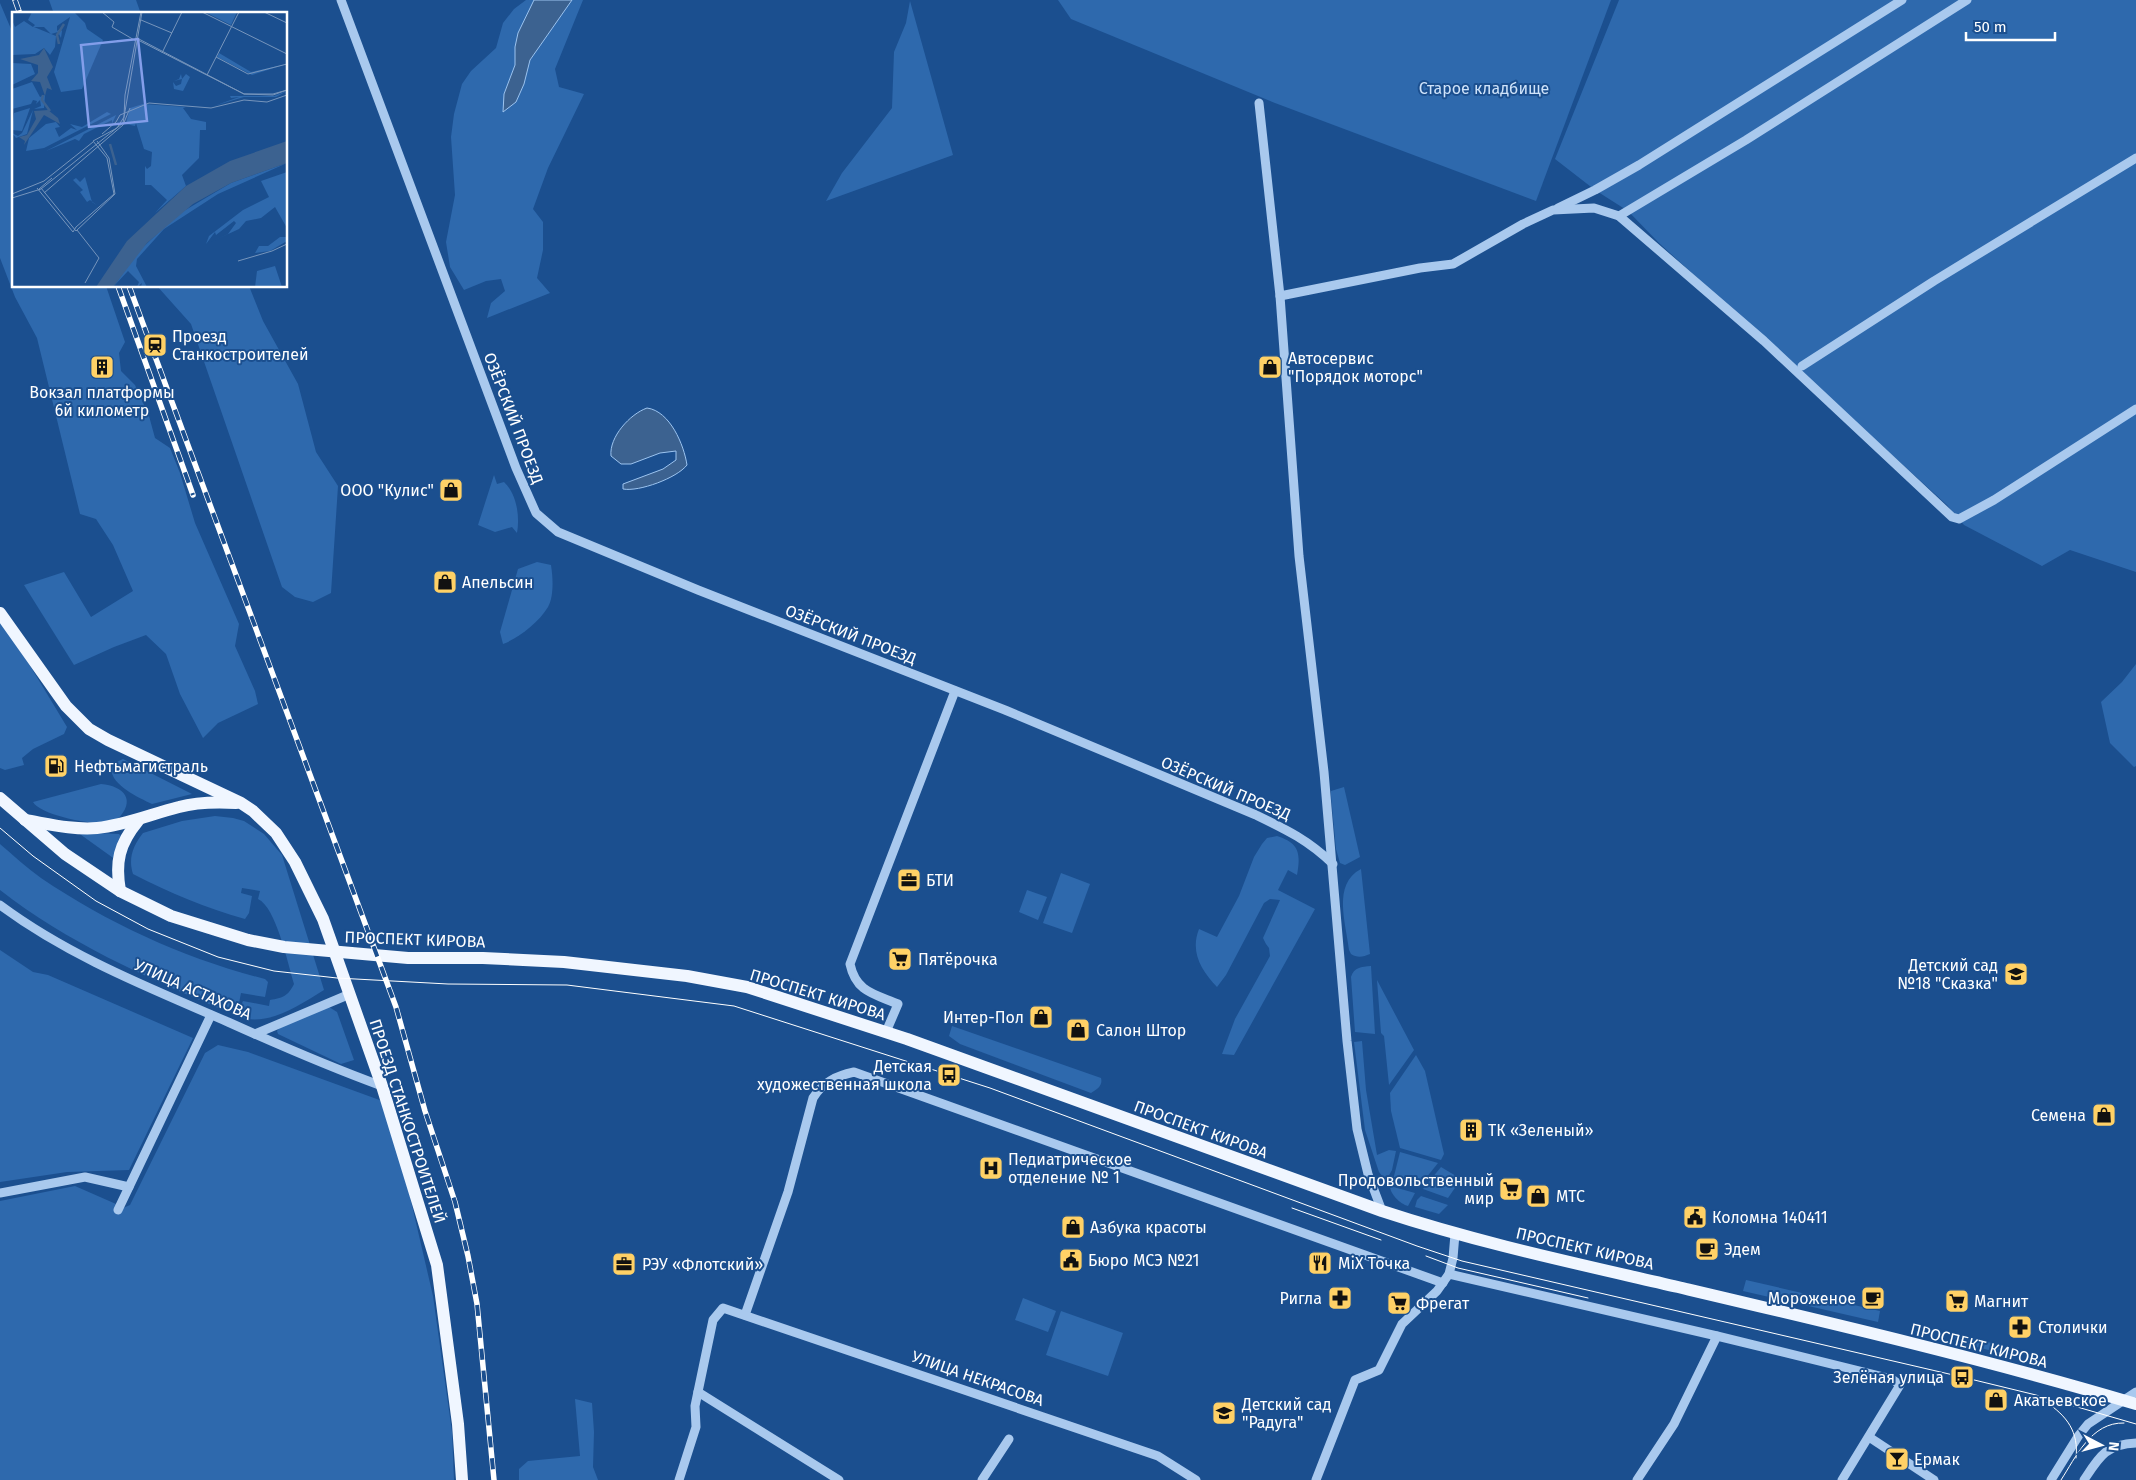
<svg xmlns="http://www.w3.org/2000/svg" width="2136" height="1480" viewBox="0 0 2136 1480" font-family="'Fira Sans',sans-serif">
  <rect width="100%" height="100%" fill="#1b4f8f"/>
  <!-- green -->
  <g fill="#2e69ad">
    <polygon points="49,0 136,0 141,14 54,14"/>
    <polygon points="526,0 534,0 515,47 515,65 504,94 516,102 524,84 530,60 572,0 583,0 555,69 559,87 584,94 548,168 533,209 543,222 543,250 537,278 550,293 487,318 491,303 505,291 501,279 486,281 464,290 450,267 446,242 455,195 451,137 454,114 462,84 471,71 496,48 503,23 514,9"/>
    <polygon points="1058,0 1611,0 1536,201 1275,103 1071,19"/>
    <polygon points="1619,0 2136,0 2136,572 2070,550 2042,566 1964,525 1947,505 1659,243 1628,211 1595,190 1555,159"/>
    <polygon points="910,1 953,155 826,201 842,173 892,108 894,52 906,23"/>
    <polygon points="0,3 14,36 14,286 106,286 125,342 119,353 121,371 135,385 149,416 155,438 170,448 180,473 195,523 239,624 235,646 255,691 258,704 218,723 203,738 180,694 166,654 146,635 114,647 74,665 24,585 64,572 91,617 133,591 113,545 96,519 80,514 37,338 15,297 0,258"/>
    <polygon points="157,286 249,286 263,321 298,384 316,452 338,486 331,593 313,602 295,597 282,587 191,324"/>
    <path d="M494,475L497,484L504,482C517,494 520,517 517,533L512,527L495,532L478,525Z"/>
    <path d="M537,562L551,565C553,578 554,596 548,607C539,622 519,638 503,644L500,632L518,569Z"/>
    <polygon points="0,621 29,664 67,727 64,734 33,749 22,758 24,765 5,770 0,768"/>
    <polygon points="2136,664 2136,766 2134,767 2110,743 2101,702 2122,682"/>
    <path d="M123,759L192,794L152,804C138,797 106,783 112,764Z"/>
    <path d="M101,784C124,786 137,800 117,820C114,821 110,823 106,823C92,825 40,815 33,802Z"/>
    <polygon points="1344,787 1360,857 1345,865 1340,863 1336,849 1331,796 1331,791"/>
    <path d="M215,816L233,818L244,821L264,834L282,855L324,990C298,1006 267,1028 236,1016L243,1001L269,1006L270,1000C283,998 288,996 294,984C288,964 276,907 258,899L260,891L242,888L241,893L252,896L249,913L245,919C206,908 170,893 133,874C128,858 133,846 143,833L182,821Z"/>
    <polygon points="77,832 119,834 121,836 116,860"/>
    <path d="M1277,836C1299,843 1301,853 1297,875L1288,870L1278,890L1315,909L1234,1055L1222,1054L1235,1019L1270,956L1269,948L1266,944L1263,938L1280,900L1270,899L1264,903L1226,975L1217,987C1201,970 1190,952 1199,929L1217,937L1239,896L1254,857L1262,844L1267,838Z"/>
    <path d="M0,844C13,855 27,868 41,878C109,924 186,959 265,979L268,982L265,997L241,993L239,1003L235,1009L225,1006L223,1010C146,977 66,942 0,890Z"/>
    <path d="M1361,869L1370,954C1363,957 1357,958 1351,954L1349,950C1346,923 1332,884 1361,869Z"/>
    <polygon points="1061,873 1090,884 1072,933 1043,923"/>
    <polygon points="1027,890 1047,897 1038,920 1019,912"/>
    <polygon points="0,950 33,972 48,975 193,1038 129,1170 67,1172 0,1182"/>
    <path d="M1371,966L1375,1034L1355,1032L1351,977C1354,967 1361,967 1371,966Z"/>
    <polygon points="1377,980 1414,1050 1389,1085 1384,1036 1381,1033"/>
    <polygon points="329,1007 337,1012 354,1060 341,1064 278,1034 277,1031 281,1026"/>
    <path d="M952,1026L1101,1078C1103,1086 1097,1089 1091,1093L960,1044L949,1036Z"/>
    <polygon points="1362,1041 1366,1090 1377,1155 1389,1150 1396,1151 1392,1170 1387,1179 1383,1177 1379,1172 1365,1130 1354,1042"/>
    <polygon points="218,1045 248,1052 385,1102 407,1184 433,1296 452,1432 454,1480 0,1480 0,1201 75,1186 116,1204 114,1212 130,1205 205,1053"/>
    <polygon points="1416,1055 1425,1071 1444,1154 1441,1160 1400,1148 1391,1111 1390,1093"/>
    <polygon points="1400,1152 1438,1163 1418,1188 1393,1180"/>
    <polygon points="1441,1167 1461,1179 1448,1198 1423,1189"/>
    <path d="M1390,1186L1415,1193L1408,1206C1400,1204 1390,1194 1390,1186Z"/>
    <polygon points="1421,1196 1448,1205 1439,1214 1415,1207 1417,1200"/>
    <polygon points="1746,1280 1880,1311 1878,1322 1743,1291"/>
    <polygon points="1023,1298 1056,1311 1048,1332 1015,1320"/>
    <polygon points="1061,1311 1123,1333 1108,1376 1046,1355"/>
    <polygon points="1956,1333 2016,1350 2015,1355 2013,1356 1960,1343 1954,1338"/>
    <polygon points="575,1399 592,1403 594,1432 593,1467 598,1480 519,1480 519,1469 528,1461 580,1456"/>
  </g>
  <!-- water -->
  <g fill="#3c6290" stroke="#9cc4f0">
    <polygon points="534,0 572,0 530,60 524,84 516,102 503,112 504,94 515,65 515,47 518,33"/>
    <path d="M647,408C670,411 684,445 687,465C677,478 639,492 623,489V484L663,469L676,460V451L660,453L631,464H621L611,456C609,437 630,414 647,408Z"/>
  </g>
  <g fill="none" stroke-linecap="round" stroke-linejoin="round">
    <!-- minor -->
    <g stroke="#a9c9ee" stroke-width="9">
      <path d="M341,0L516,468L536,513L558,532L698,590L1005,710L1256,815C1287,830 1308,840 1333,864"/>
      <polyline points="1259,103 1280,296 1299,556 1324,772 1347,1041 1357,1129 1368,1174 1382,1211"/>
      <polyline points="1558,208 1595,190 1639,165 1902,0"/>
      <polyline points="1619,216 1746,140 1967,0"/>
      <polyline points="1280,296 1420,268 1453,264 1523,224 1553,210 1594,208 1619,216 1764,341 1952,517 1959,519 1994,500 2136,409"/>
      <polyline points="1802,366 1934,281 2136,158"/>
      <path d="M0,905C70,957 150,988 228,1022C279,1045 330,1067 382,1086"/>
      <path d="M886,1032L898,1004C874,994 856,992 850,964L955,691"/>
      <polyline points="255,1034 350,994"/>
      <polyline points="0,1193 85,1177 129,1187"/>
      <polyline points="118,1210 211,1015"/>
      <polyline points="1449,1274 1717,1336 1892,1379 1900,1385 1842,1480"/>
      <path d="M745,1315L788,1192L813,1098C823,1082 836,1076 854,1072L1443,1283"/>
      <polyline points="698,1392 839,1480"/>
      <polyline points="1869,1437 1934,1480"/>
      <polyline points="679,1480 696,1427 695,1406 713,1320 723,1308 1158,1456 1196,1480"/>
      <polyline points="982,1480 1009,1439"/>
      <polyline points="1316,1480 1355,1380 1379,1370 1402,1324 1437,1291 1449,1274 1453,1258 1455,1234"/>
      <polyline points="1637,1480 1674,1424 1717,1336"/>
      <polyline points="2051,1480 2079,1435 2088,1424 2136,1392"/>
      <path d="M2084,1480C2099,1457 2106,1444 2136,1443"/>
    </g>
    <!-- major -->
    <g stroke="#f0f6ff" stroke-width="12">
      <polyline points="0,613 66,706 89,729 108,740 241,803 253,811 276,833 295,862 323,919 382,1086 437,1265 458,1424 462,1480"/>
      <path d="M0,798L65,854L120,891L171,916L248,940L284,947L408,958H483L564,962L687,976L747,987L907,1039L1382,1211C1479,1243 1579,1264 1678,1287C1831,1323 1985,1359 2136,1404"/>
      <path d="M25,820C49,824 73,830 97,828C126,825 151,814 179,807C197,802 217,802 236,803"/>
      <path d="M120,891C115,862 119,844 138,821"/>
    </g>
    <!-- tram -->
    <g stroke="#fff" stroke-width="1">
      <polyline points="0,828 33,856 96,901 148,929 218,957 274,971 337,978 448,984 567,985 734,1006 990,1088 1417,1246 1462,1261 1962,1377 2036,1395 2136,1424"/>
      <polyline points="1292,1208 1381,1240"/>
      <polyline points="1426,1256 1458,1268 1588,1298"/>
      <path d="M2046,1402C2067,1416 2079,1432 2076,1458"/>
      <path d="M2061,1480C2076,1457 2091,1422 2124,1423"/>
    </g>
    <!-- rail casing -->
    <g stroke="#fff" stroke-width="5.5">
      <g id="rail">
        <polyline points="15,0 20,14"/>
        <polyline points="118,286 193,495"/>
        <polyline points="129,286 396,1007 425,1111 455,1202 468,1256 477,1304 494,1480"/>
      </g>
    </g>
    <!-- rail -->
    <use href="#rail" stroke="#1b4f8f" stroke-width="4" stroke-dasharray="11" stroke-linecap="butt"/>
  </g>
  <!-- icons -->
  <defs>
    <g id="station-square" transform="scale(1.25)"><rect x="-9" y="-9" width="18" height="18" rx="4" fill="#ffd166" stroke="#1b4f8f"/><path d="M-3-6H3Q5-6 5-4V2Q5 4 3 4L4.5 6H3L1.5 4h-3L-3 6H-4.5L-3 4Q-5 4-5 2V-4Q-5-6-3-6ZM-3.5-4v3h7v-3ZM-3.5 1v1.5H-2V1ZM2 1v1.5H3.5V1Z" fill="#111"/></g>
    <g id="building-square" transform="scale(1.25)"><rect x="-9" y="-9" width="18" height="18" rx="4" fill="#ffd166" stroke="#1b4f8f"/><path d="M-4-6H4V6H1V3H-1V6H-4ZM-2.5-4.3h1.7v1.8h-1.7ZM.8-4.3h1.7v1.8H.8ZM-2.5-1h1.7V.8h-1.7ZM.8-1h1.7V.8H.8Z" fill="#111"/></g>
    <g id="shop-square" transform="scale(1.25)"><rect x="-9" y="-9" width="18" height="18" rx="4" fill="#ffd166" stroke="#1b4f8f"/><path d="M-5-2.5h2.3a2.7 3.5 0 0 1 5.4 0H5L5.5 6h-11ZM-1.5-2.5h3a1.5 2.3 0 0 0-3 0Z" fill="#111"/></g>
    <g id="fuel-square" transform="scale(1.25)"><rect x="-9" y="-9" width="18" height="18" rx="4" fill="#ffd166" stroke="#1b4f8f"/><path d="M-5.5-6h7V0h2V4h1.3V-2.5L3-4.5l.8-.8L6-3V5H2.5V1h-1V6h-7ZM-4.2-4.7v3.2H.2V-4.7Z" fill="#111"/></g>
    <g id="office-square" transform="scale(1.25)"><rect x="-9" y="-9" width="18" height="18" rx="4" fill="#ffd166" stroke="#1b4f8f"/><path d="M-6-3h4V-5.5h4V-3h4V5H-6ZM-1-4.5V-3h2v-1.5ZM-6 0V1H6V0Z" fill="#111"/></g>
    <g id="supermarket-square" transform="scale(1.25)"><rect x="-9" y="-9" width="18" height="18" rx="4" fill="#ffd166" stroke="#1b4f8f"/><path d="M-6-5.5h2.5l.6 2H6L4.5 2H-2.5L-4.4-4H-6ZM-1.5 3.2a1.3 1.3 0 1 0 .1 0ZM3 3.2a1.3 1.3 0 1 0 .1 0Z" fill="#111"/></g>
    <g id="school-square" transform="scale(1.25)"><rect x="-9" y="-9" width="18" height="18" rx="4" fill="#ffd166" stroke="#1b4f8f"/><path d="M0-5L7-2L0 1L-7-2ZM-4 1L0 2.5L4 1V4Q0 6-4 4Z" fill="#111"/></g>
    <g id="bus-square" transform="scale(1.25)"><rect x="-9" y="-9" width="18" height="18" rx="4" fill="#ffd166" stroke="#1b4f8f"/><path d="M-5-6H5V4H4V6H2V4H-2V6H-4V4H-5ZM-3.5-4V0h7V-4ZM-3.5 1.2v1.5H-2V1.2ZM2 1.2v1.5H3.5V1.2Z" fill="#111"/></g>
    <g id="hospital-square" transform="scale(1.25)"><rect x="-9" y="-9" width="18" height="18" rx="4" fill="#ffd166" stroke="#1b4f8f"/><path d="M-5-5h3v3.5h4V-5h3V5h-3V1.5h-4V5h-3Z" fill="#111"/></g>
    <g id="civic-square" transform="scale(1.25)"><rect x="-9" y="-9" width="18" height="18" rx="4" fill="#ffd166" stroke="#1b4f8f"/><path d="M-.6-6.5H3V-4.5H.6V-3L4-1V1h2V6H-6V1h2V-1L-.6-3ZM-1.2 2.5V6h2.4V2.5Z" fill="#111"/></g>
    <g id="cafe-square" transform="scale(1.25)"><rect x="-9" y="-9" width="18" height="18" rx="4" fill="#ffd166" stroke="#1b4f8f"/><path d="M-5.5-4.5H6V0H3Q3 3.5 0 3.5H-2.5Q-5.5 3.5-5.5 0ZM3-3.2v2h1.7v-2ZM-6 4.5H4V6H-6Z" fill="#111"/></g>
    <g id="restaurant-square" transform="scale(1.25)"><rect x="-9" y="-9" width="18" height="18" rx="4" fill="#ffd166" stroke="#1b4f8f"/><path d="M-5-6h1v4h1v-4h1v4h1v-4h1v5L-1.5 .5V6h-2V.5L-5-1ZM5-6V6H3V1.5H1.5Q1.5-4 5-6Z" fill="#111"/></g>
    <g id="pharmacy-square" transform="scale(1.25)"><rect x="-9" y="-9" width="18" height="18" rx="4" fill="#ffd166" stroke="#1b4f8f"/><path d="M-2-6h4v4h4v4h-4v4h-4v-4h-4v-4h4Z" fill="#111"/></g>
    <g id="bar-square" transform="scale(1.25)"><rect x="-9" y="-9" width="18" height="18" rx="4" fill="#ffd166" stroke="#1b4f8f"/><path d="M-6-5H6L.8 .8V4.5H3.5V6h-7V4.5H-.8V.8Z" fill="#111"/></g>
  </defs>
  <g fill-rule="evenodd">
    <use href="#station-square" x="155" y="345"/>
    <use href="#building-square" x="102" y="367"/>
    <use href="#shop-square" x="1270" y="367"/>
    <use href="#shop-square" x="451" y="490"/>
    <use href="#shop-square" x="445" y="582"/>
    <use href="#fuel-square" x="56" y="766"/>
    <use href="#office-square" x="909" y="880"/>
    <use href="#supermarket-square" x="900" y="959"/>
    <use href="#school-square" x="2016" y="974"/>
    <use href="#shop-square" x="1041" y="1017"/>
    <use href="#shop-square" x="1078" y="1030"/>
    <use href="#bus-square" x="949" y="1075"/>
    <use href="#shop-square" x="2104" y="1115"/>
    <use href="#building-square" x="1471" y="1130"/>
    <use href="#hospital-square" x="991" y="1168"/>
    <use href="#supermarket-square" x="1511" y="1189"/>
    <use href="#shop-square" x="1538" y="1196"/>
    <use href="#civic-square" x="1695" y="1217"/>
    <use href="#shop-square" x="1073" y="1227"/>
    <use href="#cafe-square" x="1707" y="1249"/>
    <use href="#civic-square" x="1071" y="1260"/>
    <use href="#restaurant-square" x="1320" y="1263"/>
    <use href="#office-square" x="624" y="1264"/>
    <use href="#pharmacy-square" x="1340" y="1298"/>
    <use href="#cafe-square" x="1873" y="1298"/>
    <use href="#supermarket-square" x="1957" y="1301"/>
    <use href="#supermarket-square" x="1399" y="1303"/>
    <use href="#pharmacy-square" x="2020" y="1327"/>
    <use href="#bus-square" x="1962" y="1377"/>
    <use href="#shop-square" x="1996" y="1400"/>
    <use href="#school-square" x="1224" y="1413"/>
    <use href="#bar-square" x="1897" y="1459"/>
  </g>
  <g text-anchor="middle" stroke-width="4" stroke-linejoin="round" paint-order="stroke">
    <!-- park labels -->
    <g font-size="16" fill="#cfe3fa" stroke="#1b4f8f">
      <text x="1484" y="94">Старое кладбище</text>
    </g>
    <!-- poi labels -->
    <g font-size="16" fill="#fff" stroke="#1b4f8f" text-anchor="start">
      <text x="172" y="342">Проезд<tspan x="172" dy="18">Станкостроителей</tspan></text>
      <text x="1288" y="364">Автосервис<tspan x="1288" dy="18">"Порядок моторс"</tspan></text>
      <text x="102" y="398" text-anchor="middle">Вокзал платформы<tspan x="102" dy="18">6й километр</tspan></text>
      <text x="434" y="496" text-anchor="end">ООО "Кулис"</text>
      <text x="462" y="588">Апельсин</text>
      <text x="74" y="772">Нефтьмагистраль</text>
      <text x="926" y="886">БТИ</text>
      <text x="918" y="965">Пятёрочка</text>
      <text x="1998" y="971" text-anchor="end">Детский сад<tspan x="1998" dy="18">№18 "Сказка"</tspan></text>
      <text x="1024" y="1023" text-anchor="end">Интер-Пол</text>
      <text x="1096" y="1036">Салон Штор</text>
      <text x="932" y="1072" text-anchor="end">Детская<tspan x="932" dy="18">художественная школа</tspan></text>
      <text x="2086" y="1121" text-anchor="end">Семена</text>
      <text x="1488" y="1136">ТК «Зеленый»</text>
      <text x="1008" y="1165">Педиатрическое<tspan x="1008" dy="18">отделение № 1</tspan></text>
      <text x="1494" y="1186" text-anchor="end">Продовольственный<tspan x="1494" dy="18">мир</tspan></text>
      <text x="1556" y="1202">МТС</text>
      <text x="1712" y="1223">Коломна 140411</text>
      <text x="1090" y="1233">Азбука красоты</text>
      <text x="1724" y="1255">Эдем</text>
      <text x="1088" y="1266">Бюро МСЭ №21</text>
      <text x="1338" y="1269">MiX Точка</text>
      <text x="642" y="1270">РЭУ «Флотский»</text>
      <text x="1322" y="1304" text-anchor="end">Ригла</text>
      <text x="1856" y="1304" text-anchor="end">Мороженое</text>
      <text x="1974" y="1307">Магнит</text>
      <text x="1416" y="1309">Фрегат</text>
      <text x="2038" y="1333">Столички</text>
      <text x="1944" y="1383" text-anchor="end">Зелёная улица</text>
      <text x="2014" y="1406">Акатьевское</text>
      <text x="1242" y="1410">Детский сад<tspan x="1242" dy="18">"Радуга"</tspan></text>
      <text x="1914" y="1465">Ермак</text>
    </g>
    <!-- street labels -->
    <g font-size="16" fill="#fff" stroke="#1b4f8f">
      <text transform="translate(514 418) rotate(69)" y="6">ОЗЁРСКИЙ ПРОЕЗД</text>
      <text transform="translate(851 634) rotate(21)" y="6">ОЗЁРСКИЙ ПРОЕЗД</text>
      <text transform="translate(1226 788) rotate(23)" y="6">ОЗЁРСКИЙ ПРОЕЗД</text>
      <text transform="translate(415 939) rotate(2)" y="6">ПРОСПЕКТ КИРОВА</text>
      <text transform="translate(193 989) rotate(24)" y="6">УЛИЦА АСТАХОВА</text>
      <text transform="translate(818 994) rotate(17)" y="6">ПРОСПЕКТ КИРОВА</text>
      <text transform="translate(408 1121) rotate(72)" y="6">ПРОЕЗД СТАНКОСТРОИТЕЛЕЙ</text>
      <text transform="translate(1201 1129) rotate(20)" y="6">ПРОСПЕКТ КИРОВА</text>
      <text transform="translate(1585 1248) rotate(13)" y="6">ПРОСПЕКТ КИРОВА</text>
      <text transform="translate(1979 1345) rotate(14)" y="6">ПРОСПЕКТ КИРОВА</text>
      <text transform="translate(978 1378) rotate(19)" y="6">УЛИЦА НЕКРАСОВА</text>
    </g>
  </g>
  <!-- overview -->
  <g transform="translate(12 12)">
    <rect width="275" height="275" fill="#1b4f8f"/>
    <path d="M20,0L63,1L73,11L75,17L91,28L70,77L49,80L42,60L58,5L45,14V19L48,17L50,19L49,26L46,20L39,22L32,15H22L44,24L43,35L38,43L32,36L23,42L0,43V8L3,15L12,9L21,15L23,13L16,8ZM193,0H225L219,13ZM207,41L239,60L275,52L240,63L205,45ZM0,51L19,52L23,62L0,73ZM169,62L170,67L174,62L178,65L171,79L162,77L161,70L164,74L169,72L170,67L162,69L167,67ZM20,70L28,85L33,83L32,96L22,97L29,94L28,88L24,92L25,89L21,88L19,92L0,97V77ZM275,79L264,85H232L202,94L227,85L219,86L218,84H262ZM131,92L174,95L171,96L179,107L194,110V118H188L187,146L170,163L174,174L143,201L155,188L139,173H133V154L135,157L139,154L140,140L132,137L124,111L123,114L114,112L118,96ZM18,96L10,119L0,118L2,101ZM21,98L15,122L4,126L0,121L6,124L10,121ZM95,100L99,102L32,136L14,139L17,126L34,112L44,110L48,115L43,116L47,125L59,116L65,118L58,112L70,115ZM104,103L100,112V108L72,122L67,129L63,127L34,139ZM275,151L206,182L152,217L125,247L124,254L135,275H129L130,271L125,275L127,270L116,259L101,275L127,239L165,203L219,171ZM275,160V216L263,195L249,206L234,209L227,217L199,230L216,222L224,211L222,209L204,223L203,220L194,232L197,224L231,198L257,185L249,169ZM73,165L80,190L86,194L78,188L75,190L68,180L71,178L61,168L64,166L68,170ZM268,225H274L275,229L258,239L243,241L247,234H256ZM263,254L270,275H243L245,259Z" fill="#2e69ad"/>
    <path d="M32,36L41,55L35,65L40,78L35,76L33,84L28,70L19,69L26,61V53L8,47L27,43ZM36,98L46,106L48,112L32,103L12,133L13,129L7,125L15,123L24,107L22,99ZM275,129V151L219,171L181,192L135,231L101,275H84L115,229L174,174L218,149Z" fill="#3c6290"/>
    <path fill="none" stroke="#3c6290" stroke-width="2.5" d="M47,32L45,23L52,12M31,83L30,88L38,99M98,132L104,153"/>
    <path fill="none" stroke="#7695bc" stroke-width="1" d="M90,0L102,10L100,15L124,29M190,0L275,42M252,0L275,11M129,8L160,21M125,26L232,82H261L275,78M124,27L232,82L261,83L275,78M150,41L170,0M204,45L236,62L275,52M195,63L227,0M108,103L137,91L199,96L232,88L255,90L275,83M90,122L104,110L108,103M81,129L105,116L112,105L113,83L129,0M25,176L61,220L64,215M29,176L64,219L103,182L97,146L85,129M27,177L40,166M32,181L111,113L118,96M0,182L32,169L81,130M0,186L29,177L111,111L130,0M64,215L102,182L95,146L81,129M65,218L87,246L73,271M226,249L260,239L275,232"/>
    <path fill="#839eea" fill-opacity="0.15" stroke="#839eea" stroke-width="2.5" d="M126,27L135,109L77,115L69,33Z"/>
    <rect width="275" height="275" fill="none" stroke="#fff" stroke-width="2.5"/>
  </g>
  <!-- north arrow -->
  <g transform="translate(2101 1445) rotate(96)" stroke="#1b4f8f" stroke-width="4" paint-order="stroke">
  <path d="M0-4L9 19L0 12L-9 19Z" fill="#ffffff"/>
  <text y="-8" font-size="14" font-weight="bold" text-anchor="middle" fill="#ffffff">N</text>
  </g>
  <!-- scale -->
  <path d="M1966 32v8h89v-8" fill="none" stroke="#ffffff" stroke-width="2.5"/>
  <text x="1974" y="32" font-size="15" fill="#ffffff" stroke="#1b4f8f" stroke-width="4" paint-order="stroke">50 m</text>
</svg>
